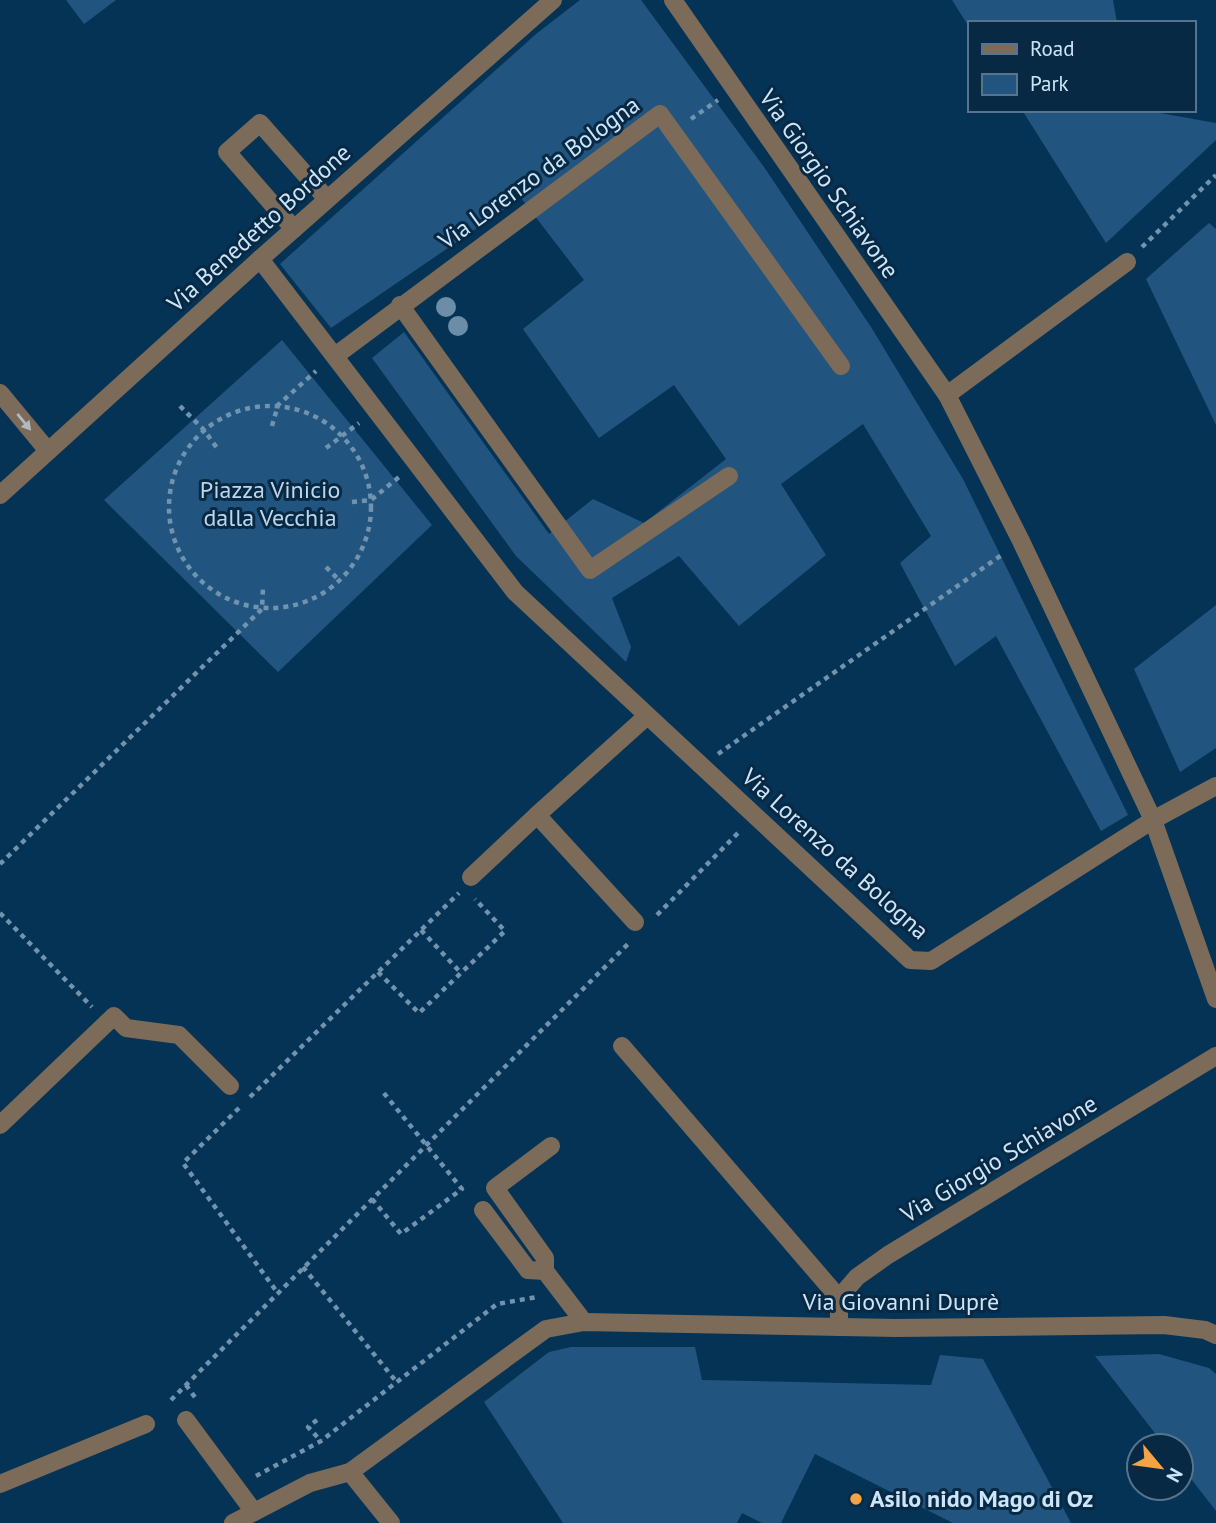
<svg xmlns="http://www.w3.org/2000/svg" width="1216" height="1523" viewBox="0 0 1216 1523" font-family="'PT Sans',sans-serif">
  <rect width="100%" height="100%" fill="#053355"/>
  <!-- green -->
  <g fill="#21557f">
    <polygon points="66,0 116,0 84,24"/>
    <polygon points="580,0 641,0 764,167 871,327 963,479 1128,815 1101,831 996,636 955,666 900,563 931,536 863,424 781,484 826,555 739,626 679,556 612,598 631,647 626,662 516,556 372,358 404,332 549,534 593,499 644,523 726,459 674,385 599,438 523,329 584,280 521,198 331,328 280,264 536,34"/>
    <polygon points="952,0 1113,0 1117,23 969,23 969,27"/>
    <polygon points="1022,110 1143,110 1216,123 1216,140 1106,243"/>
    <polygon points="1209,223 1216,229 1216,425 1146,279"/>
    <polygon points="282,340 432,525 278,672 104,500"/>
    <polygon points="1216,605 1216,748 1180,772 1134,669"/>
    <polygon points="571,1347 695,1347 702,1380 931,1385 940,1355 983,1359 1071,1523 953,1523 815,1454 781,1523 762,1523 742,1513 737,1523 563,1523 484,1402 549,1352"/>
    <polygon points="1159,1354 1209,1368 1216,1374 1216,1511 1181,1466 1181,1446 1165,1446 1095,1356"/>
  </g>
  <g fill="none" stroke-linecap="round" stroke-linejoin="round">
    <!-- path -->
    <g stroke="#7193ae" stroke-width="4.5" stroke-dasharray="5 5" stroke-linecap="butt">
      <polyline points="691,119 718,100"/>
      <polyline points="1142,247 1216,175"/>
      <polyline points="180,406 204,430 217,448"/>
      <circle cx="270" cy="507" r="101"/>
      <polyline points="272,426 278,405 316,371"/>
      <polyline points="326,448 359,423"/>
      <polyline points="352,502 371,500 399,477"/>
      <polyline points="326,567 340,581"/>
      <polyline points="718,754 1003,554"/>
      <polyline points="0,864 262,609 263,588"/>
      <polyline points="0,913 92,1007"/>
      <polyline points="657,915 739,832"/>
      <polyline points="421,930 461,973"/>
      <polyline points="378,972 419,1013 505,931 475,899"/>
      <polyline points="250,1097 459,893"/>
      <polyline points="239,1108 183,1163 277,1292"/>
      <polyline points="372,1199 401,1234 462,1189 383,1092"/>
      <polyline points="303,1267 395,1380"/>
      <polyline points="186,1385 197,1400"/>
      <polyline points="171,1400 628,944"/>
      <polyline points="317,1420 308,1427 321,1441"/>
      <polyline points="256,1476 321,1441 497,1304 537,1297"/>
    </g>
    <!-- minor -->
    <g stroke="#7c6b59" stroke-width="18">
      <polyline points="673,0 947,395 1021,541 1153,820 1216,999"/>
      <polyline points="294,229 227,152 260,123 327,199"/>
      <polyline points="260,259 515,592 910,960 931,961 1153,820 1216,786"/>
      <polyline points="400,305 590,570 729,476"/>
      <polyline points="335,356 660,114 841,366"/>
      <polyline points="0,393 48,451"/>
      <polyline points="947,395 1127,262"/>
      <polyline points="0,495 260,259 553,0"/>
      <polyline points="471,877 537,815"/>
      <polyline points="635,922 537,815 647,716"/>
      <polyline points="622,1046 839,1298"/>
      <polyline points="0,1125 114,1016 126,1028 179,1035 230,1086"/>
      <polyline points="551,1146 495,1188 545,1258 545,1271 584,1322"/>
      <polyline points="483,1210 528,1270 545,1271"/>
      <polyline points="839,1327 839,1298 857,1277 888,1255 1216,1056"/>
      <polyline points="186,1420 254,1512"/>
      <polyline points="350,1472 391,1523"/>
      <polyline points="0,1484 146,1424"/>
      <polyline points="233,1523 310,1483 350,1472 546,1329 584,1322 896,1328 1164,1325 1205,1330 1216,1335"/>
    </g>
  </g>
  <!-- trees -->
  <g fill="#6b8da8">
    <circle cx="446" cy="307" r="10"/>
    <circle cx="458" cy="326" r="10"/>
  </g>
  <!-- one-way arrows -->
  <defs><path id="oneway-solid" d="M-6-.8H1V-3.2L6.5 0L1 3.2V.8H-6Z" transform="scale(1.75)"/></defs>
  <use fill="#b1bac2" href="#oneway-solid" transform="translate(24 422) rotate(51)"/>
  <!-- markers -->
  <circle fill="#f5a345" stroke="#082943" stroke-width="2.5" cx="856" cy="1499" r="7"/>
  <g text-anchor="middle" stroke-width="6" stroke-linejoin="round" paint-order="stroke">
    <!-- street labels -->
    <g font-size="24" fill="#cde5fa" stroke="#082943">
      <text transform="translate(539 173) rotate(-36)" y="8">Via Lorenzo da Bologna</text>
      <text transform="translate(829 184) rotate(55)" y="8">Via Giorgio Schiavone</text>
      <text transform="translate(259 228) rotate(-42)" y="8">Via Benedetto Bordone</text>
      <text transform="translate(835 854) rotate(42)" y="8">Via Lorenzo da Bologna</text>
      <text transform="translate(999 1159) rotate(-31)" y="8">Via Giorgio Schiavone</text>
      <text x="901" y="1310">Via Giovanni Duprè</text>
    </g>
    <!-- park labels -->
    <g font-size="24" fill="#bed6ec" stroke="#082943">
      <text x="270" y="498">Piazza Vinicio<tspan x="270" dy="28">dalla Vecchia</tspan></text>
    </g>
    <!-- poi labels -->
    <g font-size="24" font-weight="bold" fill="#cde5fa" stroke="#082943" text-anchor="start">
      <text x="870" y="1507">Asilo nido Mago di Oz</text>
    </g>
  </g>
  <!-- legend -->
  <rect x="968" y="21" width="228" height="91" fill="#082943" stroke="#57748c" stroke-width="2"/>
  <rect x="982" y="44" width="35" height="10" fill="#7c6b59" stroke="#57748c" stroke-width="2"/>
  <text x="1030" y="56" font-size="21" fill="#cde5fa">Road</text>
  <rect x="982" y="74" width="35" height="21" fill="#21557f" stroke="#57748c" stroke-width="2"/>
  <text x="1030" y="91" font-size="21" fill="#cde5fa">Park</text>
  <!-- north arrow -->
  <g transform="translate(1160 1467) rotate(119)"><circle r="33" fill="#082943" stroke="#57748c" stroke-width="2"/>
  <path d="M0-5L12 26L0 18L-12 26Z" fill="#f5a345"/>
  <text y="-10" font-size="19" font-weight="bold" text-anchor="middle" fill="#cde5fa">N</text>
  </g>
</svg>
